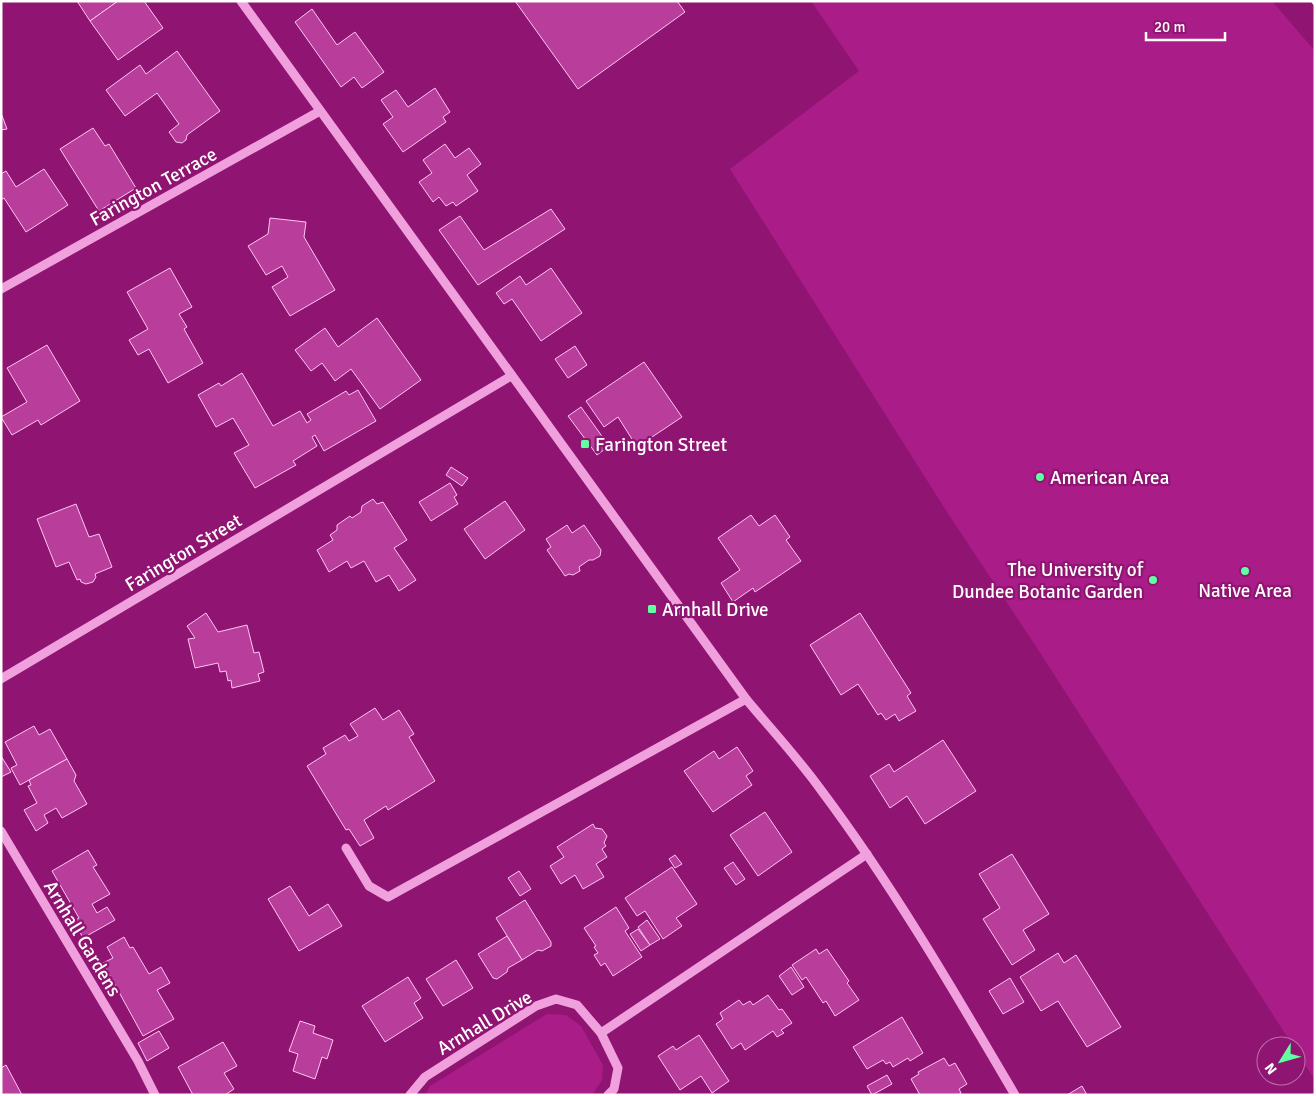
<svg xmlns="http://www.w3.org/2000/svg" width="1316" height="1096" viewBox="0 0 1316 1096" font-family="Signika,sans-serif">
  <rect width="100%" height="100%" fill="#901471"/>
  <!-- green -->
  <g fill="#aa1c88">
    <polygon points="811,1 1272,1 1315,51 1315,1080 1296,1051 1296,1046 1293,1046 1037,648 947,512 730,169 859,71"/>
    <polygon points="547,1014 566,1015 581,1026 603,1065 602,1080 593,1094 425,1095 430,1086"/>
  </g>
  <!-- building -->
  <g fill="#b93d9b" stroke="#fcc7f0">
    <polygon points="77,1 118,1 90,21"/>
    <polygon points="118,1 144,1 163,28 118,60 90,21"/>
    <polygon points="515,1 677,1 685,12 578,89"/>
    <polygon points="312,9 337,45 355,32 384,72 362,88 354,77 341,87 295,22"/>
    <polygon points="177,51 220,111 187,135 186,140 182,143 176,142 169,132 179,124 157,93 125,116 106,90 140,65 146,74"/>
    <polygon points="435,88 450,112 443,117 446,122 403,152 383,124 393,117 381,100 396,90 408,107"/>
    <polygon points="1,113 7,129 1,130"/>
    <polygon points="93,128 105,146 109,144 136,188 99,211 60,149"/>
    <polygon points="445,144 455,158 469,148 481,164 467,175 478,191 456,206 453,202 446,206 439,197 433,202 419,182 432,173 423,160"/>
    <polygon points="44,169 68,205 26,232 4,198 1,200 1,174 6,171 16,187"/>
    <polygon points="551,209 565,229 478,285 439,230 460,216 484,250"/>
    <polygon points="270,218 306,222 304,237 335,290 290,316 272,287 288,277 282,266 266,275 248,246 268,234"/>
    <polygon points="170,268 192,307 179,314 187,327 184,329 203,363 168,383 149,349 138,355 129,340 148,329 127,292"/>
    <polygon points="551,268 582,313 541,341 512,299 504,304 496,293 520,276 526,285"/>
    <polygon points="377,318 421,380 380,409 351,369 335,381 322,363 311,371 295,350 325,328 338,347"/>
    <polygon points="47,345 80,401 41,425 38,420 12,435 1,417 27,402 7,368"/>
    <polygon points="575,346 587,365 568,378 555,359"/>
    <polygon points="644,362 682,417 637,447 618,417 604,427 586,401"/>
    <polygon points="242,373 273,426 300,411 307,423 311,420 307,414 346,391 349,395 358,390 376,421 324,451 315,435 312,437 317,446 293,461 296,465 255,488 234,453 249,445 233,418 216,427 198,395 219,383 221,386"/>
    <polygon points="581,407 609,446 597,455 568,416"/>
    <polygon points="451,467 468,478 462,486 446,475"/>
    <polygon points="450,483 457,495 454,497 458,504 431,521 419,502"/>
    <polygon points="373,499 377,504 383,502 407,540 394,548 416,580 399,591 389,575 376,582 364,561 351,568 347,561 329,572 317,550 333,540 330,535 337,530 337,525 350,516 352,518 361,512 362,506"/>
    <polygon points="505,501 525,530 485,559 464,529"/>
    <polygon points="76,504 89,537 99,534 112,567 95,574 96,577 93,582 86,584 81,582 80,579 77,580 69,562 56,567 37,519"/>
    <polygon points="751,515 759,526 775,515 790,537 786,540 801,561 755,592 753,588 733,602 721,583 740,570 718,538"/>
    <polygon points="567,525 572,533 584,525 601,550 600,556 593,560 589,560 579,567 580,571 573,575 569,574 565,576 547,550 551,547 546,539"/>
    <polygon points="206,613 218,632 247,625 254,653 259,652 264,672 258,674 260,681 232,688 231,680 228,681 226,671 220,672 218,663 195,668 188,639 195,638 187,626"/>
    <polygon points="860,613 911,693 907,696 916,711 899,721 895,714 886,720 881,713 878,715 858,684 841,695 810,645"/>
    <polygon points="375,708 383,720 399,710 414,734 409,737 435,781 388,810 386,806 364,820 374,838 360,846 349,829 346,830 307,766 326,754 323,748 345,735 349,741 358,736 350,724"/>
    <polygon points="34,726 39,735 50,729 67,759 20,785 11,768 17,765 5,742"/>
    <polygon points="943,740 976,791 925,824 907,796 890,808 870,776 889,764 894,772"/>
    <polygon points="737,747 753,771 746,776 752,785 713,812 684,771 714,751 719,759"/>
    <polygon points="1,756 11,772 1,777"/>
    <polygon points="67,759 76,775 74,781 87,804 62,818 56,808 44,815 48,823 36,831 24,810 37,803 28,786 31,785 29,780"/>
    <polygon points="765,812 792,852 758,876 730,835"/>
    <polygon points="593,824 595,828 602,829 607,836 604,843 606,846 602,849 607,857 596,864 604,877 583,889 575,875 561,884 550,866 564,857 557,847"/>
    <polygon points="88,850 97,865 93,867 110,894 92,904 97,913 107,907 115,920 83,938 74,921 79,918 52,871"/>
    <polygon points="1012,854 1049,914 1023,930 1035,950 1012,965 983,919 1000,908 979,874"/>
    <polygon points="675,855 682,864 675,868 669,859"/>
    <polygon points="733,862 745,879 736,885 724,868"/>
    <polygon points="672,867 697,904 676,918 682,926 663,939 645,911 637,916 625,898"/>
    <polygon points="519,871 531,889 520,896 508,878"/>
    <polygon points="290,886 309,916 328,904 342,926 299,951 268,899"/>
    <polygon points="525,900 551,942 551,946 542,951 538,950 522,960 496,918"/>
    <polygon points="616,907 629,928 625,931 642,957 613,976 605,963 601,966 594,955 598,953 594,947 596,946 584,928"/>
    <polygon points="647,920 660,939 650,945 638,927"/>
    <polygon points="638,929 650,945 641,951 630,934"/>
    <polygon points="507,936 522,960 508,968 507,972 497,979 493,978 478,954"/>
    <polygon points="124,937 130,948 133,947 149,974 161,967 170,983 157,990 174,1019 143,1036 103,963 113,958 107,947"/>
    <polygon points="816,949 819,954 827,949 849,981 847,983 859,1000 835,1016 826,1001 823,1003 806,977 802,980 792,965"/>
    <polygon points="1058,953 1064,963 1076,955 1121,1027 1087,1047 1058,1001 1041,1011 1020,977"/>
    <polygon points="456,960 473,988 443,1006 426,979"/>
    <polygon points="791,967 804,987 792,995 779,976"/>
    <polygon points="408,977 421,998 414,1003 423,1018 385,1042 362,1006"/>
    <polygon points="1010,978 1024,1002 1003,1014 989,991"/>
    <polygon points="768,995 779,1010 782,1009 792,1023 781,1030 784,1033 777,1037 773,1031 745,1050 741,1043 732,1049 716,1024 723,1019 720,1013 739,1000 743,1005 750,1001 753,1005"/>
    <polygon points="902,1017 923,1053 910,1061 908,1058 893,1067 890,1062 886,1064 883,1060 867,1069 853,1047"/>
    <polygon points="300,1021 315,1026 313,1033 333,1040 327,1059 322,1057 315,1079 293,1071 298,1054 289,1051"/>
    <polygon points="159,1031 169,1048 147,1061 138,1043"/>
    <polygon points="699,1035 729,1081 712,1093 701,1076 680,1090 658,1056 673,1046 676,1050"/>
    <polygon points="223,1042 237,1066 224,1073 234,1089 225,1095 193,1095 178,1067"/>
    <polygon points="944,1058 949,1066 955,1063 967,1084 959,1089 961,1093 958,1095 920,1095 911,1079 919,1074 918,1072"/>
    <polygon points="6,1065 22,1095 1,1095 1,1068"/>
    <polygon points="887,1075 892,1084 872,1095 867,1086"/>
    <polygon points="1082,1086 1087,1095 1067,1095"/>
  </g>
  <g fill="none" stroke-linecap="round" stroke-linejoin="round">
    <!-- minor -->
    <g stroke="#f1a0de" stroke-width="9">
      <path d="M241,1L746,699C771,729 798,758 821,790C893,886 954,991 1015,1095"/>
      <polyline points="1,289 320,111"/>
      <polyline points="1,679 511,376"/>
      <polyline points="1,831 138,1061 155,1095"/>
      <polyline points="346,848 369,886 388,897 746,699"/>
      <polyline points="601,1033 867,854"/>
      <polyline points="410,1095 425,1077 536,1006 556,999 577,1005 601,1033 618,1068 614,1089 608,1095"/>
    </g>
    <!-- rail -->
    <polyline stroke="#fff" stroke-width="4" stroke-dasharray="9 4" stroke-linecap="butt" points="1313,1 1315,4"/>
  </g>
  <!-- markers -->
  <g fill="#60ff9f" stroke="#901471" stroke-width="2">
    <rect x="580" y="439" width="10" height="10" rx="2.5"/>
    <circle cx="1040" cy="477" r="5"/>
    <circle cx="1245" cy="571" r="5"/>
    <circle cx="1153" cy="580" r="5"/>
    <rect x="647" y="604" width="10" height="10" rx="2.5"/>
  </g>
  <g text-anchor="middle" stroke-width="4.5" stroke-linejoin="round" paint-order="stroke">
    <!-- street labels -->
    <g font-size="19" fill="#fff" stroke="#901471">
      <text transform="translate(153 186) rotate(-29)" y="7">Farington Terrace</text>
      <text transform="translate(183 552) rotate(-31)" y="7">Farington Street</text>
      <text transform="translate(83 938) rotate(59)" y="7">Arnhall Gardens</text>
      <text transform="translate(484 1022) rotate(-31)" y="7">Arnhall Drive</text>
    </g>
    <!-- poi labels -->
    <g font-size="19" fill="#fff" stroke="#901471" text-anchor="start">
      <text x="595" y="451">Farington Street</text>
      <text x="1050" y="484">American Area</text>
      <text x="1143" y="576" text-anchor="end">The University of<tspan x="1143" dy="22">Dundee Botanic Garden</tspan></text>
      <text x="1245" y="597" text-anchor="middle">Native Area</text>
      <text x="662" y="616">Arnhall Drive</text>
    </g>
  </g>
  <!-- border -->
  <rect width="1316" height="1096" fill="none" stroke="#ffffff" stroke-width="5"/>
  <!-- north arrow -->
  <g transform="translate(1281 1061) rotate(233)"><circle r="24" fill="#901471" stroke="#bc72aa"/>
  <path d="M0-4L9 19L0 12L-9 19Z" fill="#60ff9f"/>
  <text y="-8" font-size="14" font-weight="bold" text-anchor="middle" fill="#ffffff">N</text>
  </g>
  <!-- scale -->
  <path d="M1146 32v8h79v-8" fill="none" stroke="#ffffff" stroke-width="2.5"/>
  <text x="1154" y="32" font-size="15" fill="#ffffff" stroke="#901471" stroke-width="4" paint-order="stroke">20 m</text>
</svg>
